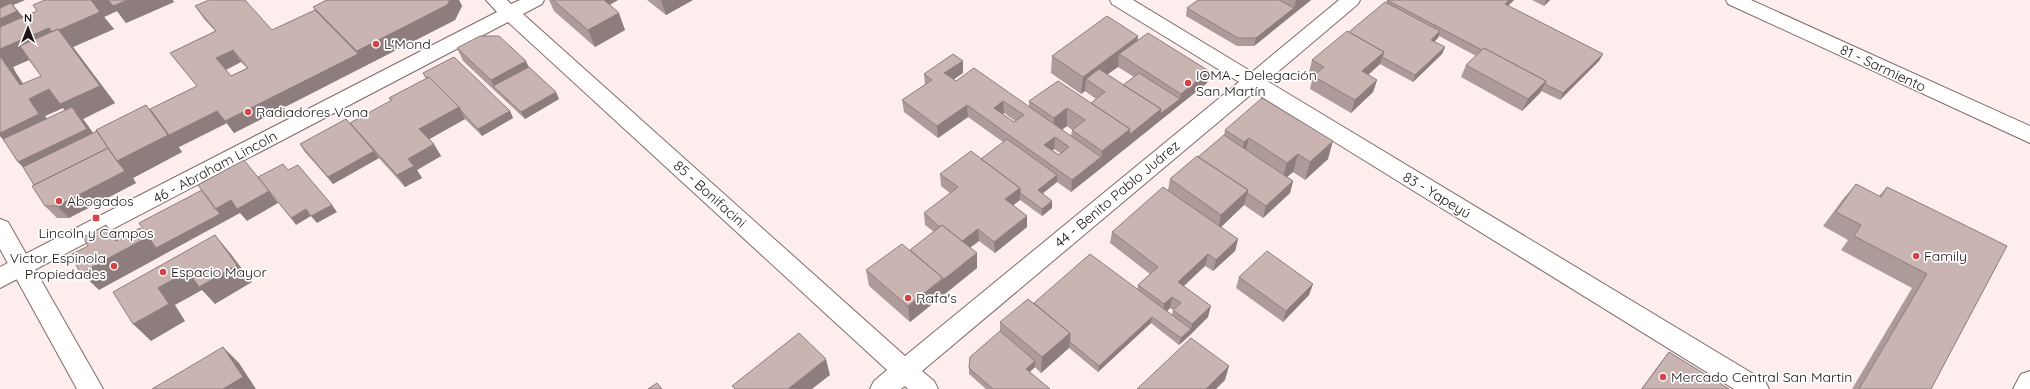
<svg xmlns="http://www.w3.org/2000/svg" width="2030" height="389" font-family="Quicksand,sans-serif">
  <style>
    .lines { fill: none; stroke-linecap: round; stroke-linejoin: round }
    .street-casing { stroke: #7e6a68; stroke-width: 2 }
    .secondary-casing { stroke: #7e6a68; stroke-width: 2 }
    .street { fill: #fff; fill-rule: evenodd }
    .secondary { fill: #fff; fill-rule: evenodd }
    .wall { fill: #ae9b99; fill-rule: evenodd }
    .shaded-wall { fill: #8d7e7d; fill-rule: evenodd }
    .building { fill: #cab4b2; stroke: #8d7e7d; fill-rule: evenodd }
    .poi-dot { fill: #d44446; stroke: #fff; stroke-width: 1.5 }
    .labels { text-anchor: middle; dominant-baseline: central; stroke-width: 3.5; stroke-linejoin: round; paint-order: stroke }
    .poi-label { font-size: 14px; fill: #1c1414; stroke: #fff; text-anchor: start }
    .street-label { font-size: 14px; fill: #1c1414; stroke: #fff }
  </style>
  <rect width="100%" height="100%" fill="#fdeeed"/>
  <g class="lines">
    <defs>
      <path id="street" d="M486 0H507L511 4 520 0H544L542 4 523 14 905 356 1239 82 1112 4 1110 0H1133L1252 72 1339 0H1360L1358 4 1267 81 1765 381 1769 389H1734L1254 92 922 371 934 381 938 389H908L905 386 901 389H870L874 381 887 370 508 22 0 288V267L497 12Z
        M1726 0H1751L2030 126V143L1728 4Z"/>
      <path id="secondary" d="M0 219 8 222 103 389H77L0 249Z
        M2030 371V389H2013L2021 374Z"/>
    </defs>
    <!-- street casing -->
    <use href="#street" class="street-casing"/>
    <!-- secondary casing -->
    <use href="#secondary" class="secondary-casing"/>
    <!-- street -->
    <use href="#street" class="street"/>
    <!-- secondary -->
    <use href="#secondary" class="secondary"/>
  </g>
  <!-- wall -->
  <path class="wall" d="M0 0H25L13 5 23 17 174 2 126 23 117 11 104 17 114 29 73 47 115 103 83 119 93 133 151 111 197 86 170 53 215 31 204 19 195 6 272 30 315 10 313 7 326 0H325H459L462 6 455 20 234 133 227 123 179 147 176 143 182 152 133 178 136 183 69 218H57L45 206 34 185 23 167 18 162 3 139 0 136ZM29 60 41 76 23 84 16 73 13 67ZM241 62 247 68 231 76 226 70ZM63 108 65 110 47 119 45 116Z
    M549 0H618L610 5 625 30 595 47 554 11Z
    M647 0H693L666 15Z
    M1198 0H1311L1254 46H1237L1186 16 1187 8Z
    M1387 0H1514L1508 6 1603 54 1599 61 1560 100 1541 91 1540 93 1522 111 1461 77 1466 65 1476 56 1439 36 1438 38 1434 41 1445 47 1442 54 1413 82 1380 64 1368 75 1377 80 1373 92 1351 113 1310 89 1313 76H1314L1309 72 1312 60 1349 32 1386 3Z
    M1532 0H1550L1544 6Z
    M1138 36 1137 41 1209 71 1207 83 1071 192 1057 182 1043 193 1052 208 1042 216 1020 200 1013 205 1027 216V227L995 253 979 241 970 248 977 268 910 322 869 286 866 270 910 250 934 232 925 225 924 213 950 193 941 186 940 174 981 159 1003 142 968 117 938 138 904 112 902 100 925 85 924 74 963 61V73L953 80 956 81 1029 107V101L1091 103 1096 99 1085 91 1081 94 1051 73 1052 56ZM1118 67 1134 77 1123 85 1107 74ZM1004 113 1015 121 1014 122 1002 114ZM1067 126 1072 130 1071 136 1062 130ZM1054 149 1061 154 1059 155 1052 150Z
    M457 48 529 67 559 99 525 119 463 61Z
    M423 73 510 111 513 118 482 136 465 119 429 139 441 156 417 170 422 178 405 187 378 157 379 158 333 184 304 151 300 144 353 127 350 123 391 101 389 98 426 79Z
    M1225 130 1328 159 1305 180 1293 172 1287 177 1293 181 1290 193 1263 218 1244 205 1221 227 1238 239 1235 251 1213 271 1205 266 1184 286 1208 317 1189 336 1179 345 1151 323 1098 372 1069 348 1041 373 1035 367 1030 372 1050 389H986L969 374V368L1000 331V322L1034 303 1137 290 1138 285 1150 274 1110 243 1112 232 1168 190 1170 179 1198 157 1224 135ZM1170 308 1173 310 1172 315 1167 311Z
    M1856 184 1879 196 1887 187 2007 246 1931 389H1852L1912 288 1841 250 1848 240 1823 226 1843 199Z
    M1239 277 1313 284 1309 295 1283 322 1236 288Z
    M1669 352 1729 389H1641L1658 366Z"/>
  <!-- shaded-wall -->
  <path class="shaded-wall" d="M0 0H25L13 5 28 23 0 36Z
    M91 0H173L174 2 126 23 117 11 104 17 114 29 73 47 115 103 83 119 99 141 30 174 18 162 76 122 63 108 45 116 56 132 15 152 0 136V49ZM63 45 32 97 16 73 13 67Z
    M450 0H459L462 6 455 20 234 133 225 121 358 54 357 51Z
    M598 0H618L601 9Z
    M661 0H693L666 15Z
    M1296 0H1311L1254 46 1256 38 1294 8Z
    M1509 0H1514L1502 11 1505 4Z
    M1546 0H1550L1544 6Z
    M619 13 625 30 595 47 588 30Z
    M1440 31 1438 38 1429 47 1431 40Z
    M1138 36 1136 53 1119 54 1118 67 1094 84 1086 79 1085 91 1081 94 1083 77Z
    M1445 47 1442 54 1413 82 1415 75Z
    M233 50 241 62 225 70 216 58Z
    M1384 52 1380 64 1358 84 1362 71Z
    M1603 54 1599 61 1560 100 1563 93Z
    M526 61 532 74 494 86 491 80Z
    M963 61V73L945 85 944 73Z
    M1209 71 1207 83 1100 169 1102 151 1130 129 1161 109 1180 99 1181 94Z
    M1377 80 1373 92 1351 113 1355 100Z
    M1546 81 1540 93 1522 111 1528 99Z
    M556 92 559 99 525 119 521 112Z
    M1003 101 1004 113 994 120V108Z
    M146 105 161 123 217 111 227 123 179 147 176 143 182 152 133 178 136 183 69 218 57 206Z
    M967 105 968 117 938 138 937 126Z
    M459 107 465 119 426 141 419 129Z
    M1067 108V126L1053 136 1054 118Z
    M510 111 513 118 482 136 478 129Z
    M1055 137 1054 149 1044 157V145Z
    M1249 138 1244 156 1240 160 1244 142Z
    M1333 141 1328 159 1305 180 1310 162Z
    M434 144 441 156 417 170 422 178 405 187 397 175 408 159Z
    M374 151 379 158 333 184 328 177Z
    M1298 154 1293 172 1282 181 1287 163Z
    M1101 157 1100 169 1071 192 1072 180Z
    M1057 175V182L1038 197V190Z
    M1293 181 1290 193 1263 218 1266 206Z
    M1020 188V200L1006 211 1005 199Z
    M1248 190 1244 205 1218 230 1221 215Z
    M269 191 278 203 247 221 240 213 99 290 81 273 116 241 106 225 123 242 140 228 156 245 215 209 231 200Z
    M1052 201V208L1042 216V209Z
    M332 205 337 212 317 223 311 216Z
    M306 209 311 216 296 225 291 218Z
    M1027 216V227L995 253 994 242Z
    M978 229 979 241 961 254 960 243Z
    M215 235 230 253 252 282 215 304 202 290 175 305 185 321 151 341 133 324 158 288Z
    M1238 239 1235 251 1213 271 1216 260Z
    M977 253V268L910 322 908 306Z
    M1208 254 1205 266 1176 293 1178 282Z
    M1313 284 1309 295 1283 322 1286 311Z
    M1172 297 1170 308 1162 316 1164 304Z
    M1211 306 1208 317 1189 336 1192 324Z
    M1152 317 1151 323 1098 372 1099 366Z
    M1191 329 1189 336 1179 345 1181 338Z
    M1070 333 1069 348 1041 373 1042 357Z
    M223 347 239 363 256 389H223Z
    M826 359 830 375 812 389H788Z
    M1035 361V367L1026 375V369Z
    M1229 366 1225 380 1216 389H1206Z"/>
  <!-- building -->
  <path class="building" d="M45 0H91L100 12 59 30 58 29 52 32 49 28 0 49V27L37 11 33 5Z
    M108 0H128L113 6Z
    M209 0H245L272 30 315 10 358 54 225 121 217 111 169 135 150 109 197 86 170 53 216 31 195 6ZM233 50 248 68 231 76 216 58Z
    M327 0H450L447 5 357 51 313 7Z
    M553 0H604L619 13 588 30Z
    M1198 0H1279L1294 8 1256 38H1238L1187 8Z
    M1387 0H1509L1505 4 1603 54 1563 93 1545 84 1546 81 1484 48 1482 50Z
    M1385 2 1440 31 1431 40 1445 47 1415 75 1382 57 1384 52 1349 32Z
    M11 3 17 11 0 19V8Z
    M1107 16 1138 36 1083 77 1052 56Z
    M58 29 100 86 60 104 49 89 29 99 39 114 0 133V56L20 85 41 76 20 46Z
    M1347 31 1384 52 1362 71 1377 80 1355 100 1313 76 1324 67 1312 60Z
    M1148 33 1209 71 1181 94 1119 54Z
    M480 36H499L526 61 491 80 457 48Z
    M1484 48 1546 81 1528 99 1466 65Z
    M953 54 963 61 944 73 956 81 974 68 1101 157 1072 180 967 105 937 126 902 100 932 80 924 74ZM1003 101 1024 115 1014 122 994 108ZM1055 137 1069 147 1059 155 1044 145Z
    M454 57 510 111 478 129 462 112 459 107 429 77 427 78 423 73Z
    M529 67 556 92 521 112 493 86Z
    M1099 69 1161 109 1129 135 1130 129 1091 103 1105 92 1086 79Z
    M1139 73 1180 99 1160 114 1161 109 1123 85Z
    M429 77 459 107 419 129 434 144 408 159 414 166 397 175 350 123 392 100 389 98Z
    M1058 81 1130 129 1102 151 1072 130 1085 120 1067 108 1054 118 1029 101Z
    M1262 98 1333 141 1310 162 1298 154 1287 163 1249 138 1244 142 1225 130Z
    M146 105 168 135 117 161 96 130Z
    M72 107 87 129 18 162 3 139Z
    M346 119 374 151 328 177 300 144Z
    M97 131 108 148 34 185 23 167Z
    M1224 135 1293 181 1266 206 1247 193 1248 190 1198 157Z
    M1007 139 1057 175 1038 190 1052 201 1042 209 1020 193V188L981 159Z
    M108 148 117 161 125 171 57 206H45L32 186Z
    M971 151 1020 188 1005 199 1027 216 994 242 978 229 962 241 942 225 940 227 924 213 958 187 940 174Z
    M1197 156 1248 190 1221 215 1170 179Z
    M244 160 269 191 237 209 231 200 215 209 198 185Z
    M283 164 288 170 298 165 332 205 311 216 306 209 291 218 258 177Z
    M1856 184 1881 197 1887 187 2007 246 1931 389H1859L1927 274 1854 236 1861 225 1836 212Z
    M1163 187 1238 239 1216 260 1208 254 1178 282 1211 306 1192 324 1173 310 1181 303 1172 297 1164 304 1138 285 1158 267 1112 232Z
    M202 190 220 214 156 248 139 223Z
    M106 225 116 241 140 228 146 238 81 273 70 255 88 246 83 237Z
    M942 225 977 253 943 280V278L910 250Z
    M215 235 237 265 199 287 188 271 158 288 169 304 133 324 113 292Z
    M902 244 943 278 908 306 866 270Z
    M1267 251 1313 284 1286 311 1239 277Z
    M1090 254 1191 329 1181 338 1152 317 1099 366 1070 342V333L1034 303Z
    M1028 299 1070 333 1042 357 1000 322Z
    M1000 331 1035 361 1026 369 1050 389H993L969 368 970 357Z
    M799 333 826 359 788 389H735L732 386Z
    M1191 338 1229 366 1206 389H1137Z
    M223 347 243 377 223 389H152Z
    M1669 352 1729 389H1642Z
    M657 383 662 389H648Z"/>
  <!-- markers -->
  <g class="poi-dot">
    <circle cx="376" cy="44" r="4"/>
    <circle cx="1188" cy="83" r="4"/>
    <circle cx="248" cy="112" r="4"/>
    <circle cx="59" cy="201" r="4"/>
    <rect x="92" y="214" width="8" height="8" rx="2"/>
    <circle cx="1916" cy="256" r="4"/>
    <circle cx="114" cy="266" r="4"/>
    <circle cx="163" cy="272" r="4"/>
    <circle cx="908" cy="298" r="4"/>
    <circle cx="1663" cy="377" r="4"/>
  </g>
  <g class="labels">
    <!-- poi labels -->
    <g class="poi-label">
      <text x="384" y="44">L'Mond</text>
      <text x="1196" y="75">IOMA - Delegación<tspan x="1196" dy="16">San Martín</tspan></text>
      <text x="256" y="112">Radiadores Vona</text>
      <text x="67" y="201">Abogados</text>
      <text x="96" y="233" text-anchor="middle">Lincoln y Campos</text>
      <text x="1924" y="256">Family</text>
      <text x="106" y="258" text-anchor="end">Victor Espinola<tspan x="106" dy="16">Propiedades</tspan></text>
      <text x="171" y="272">Espacio Mayor</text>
      <text x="916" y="298">Rafa's</text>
      <text x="1671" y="377">Mercado Central San Martin</text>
    </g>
    <!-- street labels -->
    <g class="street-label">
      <text transform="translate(1883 68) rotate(25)">81 - Sarmiento</text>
      <text transform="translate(215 167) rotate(-28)">46 - Abraham Lincoln</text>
      <text transform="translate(710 194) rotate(42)">85 - Bonifacini</text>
      <text transform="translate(1117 194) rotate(-40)">44 - Benito Pablo Juárez</text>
      <text transform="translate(1437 195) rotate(31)">83 - Yapeyú</text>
    </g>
  </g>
  <!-- north arrow -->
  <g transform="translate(28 28)" stroke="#ffffff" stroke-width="3" paint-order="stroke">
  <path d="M0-3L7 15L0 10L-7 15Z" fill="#1c1414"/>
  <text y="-6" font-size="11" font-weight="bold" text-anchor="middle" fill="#1c1414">N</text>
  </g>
</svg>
